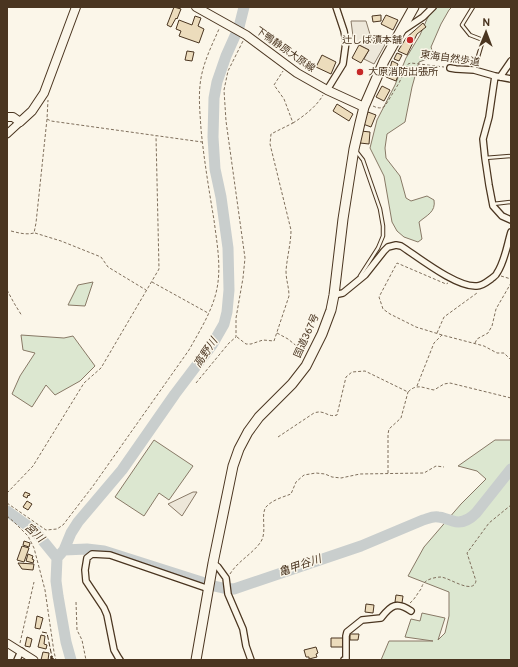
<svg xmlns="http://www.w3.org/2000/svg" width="518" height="667" font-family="Overpass,'Noto Sans JP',sans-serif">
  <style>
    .green { fill: #dce7d0; stroke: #887966 }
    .parking { fill: #ede7d9; stroke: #887966 }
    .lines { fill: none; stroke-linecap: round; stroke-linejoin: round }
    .river { stroke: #c9cecd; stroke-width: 11 }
    .building { fill: #ecdcbc; stroke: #4a3520 }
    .service-casing { stroke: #4a3520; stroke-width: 4.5 }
    .minor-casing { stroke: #4a3520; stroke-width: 8 }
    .tertiary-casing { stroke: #4a3520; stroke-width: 9 }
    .primary-casing { stroke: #4a3520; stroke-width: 10 }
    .trunk-casing { stroke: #4a3520; stroke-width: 11 }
    .path { stroke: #7f6f5c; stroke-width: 1; stroke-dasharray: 3 2; stroke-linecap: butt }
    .service { stroke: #fbf6e9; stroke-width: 2.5 }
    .minor { stroke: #fbf6e9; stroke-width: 5.5 }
    .tertiary { stroke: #fbf6e9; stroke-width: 7 }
    .primary { stroke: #fbf6e9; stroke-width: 8 }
    .trunk { stroke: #fbf6e9; stroke-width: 9 }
    .fence { stroke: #4a3520; stroke-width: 1; stroke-dasharray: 5 2; stroke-linecap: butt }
    .wall { stroke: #4a3520; stroke-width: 2 }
    .poi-dot { fill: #c62828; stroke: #fbf6e9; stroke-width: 1.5 }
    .labels { text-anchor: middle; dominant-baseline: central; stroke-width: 3; stroke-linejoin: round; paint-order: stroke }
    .poi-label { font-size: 10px; fill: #4a3520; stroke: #fbf6e9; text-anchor: end }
    .street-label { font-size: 10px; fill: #4a3520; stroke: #fbf6e9 }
    .water-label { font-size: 11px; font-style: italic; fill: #4a3520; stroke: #fbf6e9 }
  </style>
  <rect width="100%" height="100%" fill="#fbf6e9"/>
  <!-- green -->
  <path class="green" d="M434 7H452L449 10 441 24 431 47 433 53 427 59 419 62 412 87 405 122 387 134 385 148 386 158 400 176 406 198 411 201 427 196 434 200C436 212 427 215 419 222L422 239 418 242 404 237 397 231 392 222 384 176 370 148 377 120 395 85 406 58 420 35 427 19Z
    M93 282 85 306 68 305 78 285Z
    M21 335 64 338 73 336 95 366 80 381 55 395 46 385 32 407 12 394 20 376 35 353 23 350Z
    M154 440 193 466 169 500 159 493 144 516 115 497Z
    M495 440H511V660H381L389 641H433L405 637 411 619 420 621 422 613 445 618 438 640 445 633 449 616V592L408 576 424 547 461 504 486 479 477 471 458 466Z"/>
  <!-- parking -->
  <path class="parking" d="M351 21H366L372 41H387L374 64 364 59 369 50 359 45 354 44Z
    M193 492H197L182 516 168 504Z"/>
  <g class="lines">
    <!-- river -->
    <path class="river" d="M7 511 35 531 57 558
      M64 550 87 549 104 551 214 586 223 588 234 589 361 546 423 520C427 519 433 516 438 517 443 517 448 520 453 521 462 524 469 520 476 513L511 469
      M71 660 66 642 58 596 56 581 57 558 64 550 71 533 78 522 122 470 175 394 212 345 224 324 227 312 229 290 228 248 221 197 215 169 213 137 214 98 217 82 226 56 239 27 244 7"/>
  </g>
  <!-- building -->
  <path class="building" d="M174 7 181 9 177 19 176 18 171 27 167 25Z
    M381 15V21L373 22 372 16Z
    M386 15 398 20 393 30 381 24Z
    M195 16 201 18 198 26 204 29 199 43 179 36 181 31 176 29 179 20 192 25Z
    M423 23 426 27 417 34 407 55 398 51 406 38Z
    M359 45 369 50 361 63 352 58Z
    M187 51 194 52 192 61 185 60Z
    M397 53 402 55 399 61 394 59Z
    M322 55 336 62 331 74 316 67Z
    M392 61 398 64 395 71 390 68Z
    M389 69 399 73 396 81 386 77Z
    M382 86 390 90 384 101 376 97Z
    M337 104 353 114 349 121 333 111Z
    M368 112 376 115 371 127 363 124Z
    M361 131 370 132 369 144 360 143Z
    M25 492 30 494 29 496 28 495 27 498 23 496Z
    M27 501 32 504 28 510 23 507Z
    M24 541 30 543 29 547 23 545Z
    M22 546 29 548 24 562 17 560Z
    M28 554 33 556 32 559 34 560 33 563 26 561Z
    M18 563 34 564 33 570 22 569Z
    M396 595 403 596 402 603 395 602Z
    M366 604 374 605 373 613 365 612Z
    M37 616 43 618 40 629 35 628Z
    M350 634H359L358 640H350Z
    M41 635 45 636 44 644 47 645 46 649 38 647Z
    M27 637 32 639 30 647 25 646Z
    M331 638H343V647H331Z
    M316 647 318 653 316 654 317 657 309 659V657H306L304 650Z
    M43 652 49 653 48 660H41Z"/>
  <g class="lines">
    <defs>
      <path id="service" d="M473 7 462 25 470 35 483 40 474 70
        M356 151 363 160 380 209 383 226V236L378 248 360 276
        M485 158 511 156
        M493 204 511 202"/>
      <path id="minor" d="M402 31 423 17 433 7
        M450 68 456 69 474 70 495 76 511 79
        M495 76 489 117 483 139 485 158 489 185 493 206 502 216 511 220
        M500 77 511 61
        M327 90 343 64 346 42 344 31 336 7
        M334 295 343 293 365 275 384 251 388 247 396 245 401 246C418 257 457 288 477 286 482 286 487 282 491 279 493 277 496 276 497 273 505 261 507 245 511 232
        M213 563 218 567 226 578 228 594 243 629 246 646 251 660
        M17 660 21 651
        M120 660 118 657 114 650 107 615 104 608 86 581 85 570 87 558 92 554 110 555 209 589
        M344 660H346V636L347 632 362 620 381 618C391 605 397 601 411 611"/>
      <path id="tertiary" d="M7 134 20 122
        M7 643 34 660"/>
      <path id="primary" d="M196 7 246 35 297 73 327 90 364 107
        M7 117H13L20 122 32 111 44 93 76 7"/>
      <path id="trunk" d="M196 660 213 563 233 466 239 449 248 432 259 417 292 384 306 366 322 334 331 310 334 295 343 219 354 149 360 123 364 107 384 61 414 7"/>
    </defs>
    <!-- service casing -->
    <use href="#service" class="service-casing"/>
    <!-- minor casing -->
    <use href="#minor" class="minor-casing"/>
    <!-- tertiary casing -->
    <use href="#tertiary" class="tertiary-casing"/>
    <!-- primary casing -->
    <use href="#primary" class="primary-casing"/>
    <!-- trunk casing -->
    <use href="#trunk" class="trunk-casing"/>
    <!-- path -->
    <path class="path" d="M373 106C377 108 381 109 385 106L399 83 408 64 411 63 444 67
      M47 119 51 121 202 142
      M293 123C304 116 317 106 323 95
      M11 231C19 233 26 235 34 233L36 223 47 119 48 100
      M35 233 61 241 101 257 108 267 146 290
      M501 276 511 279
      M152 282 208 313
      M7 290 14 303 22 316
      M277 333 288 339 299 348 305 350
      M437 333 444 317 477 293
      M442 335 416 327 390 314 383 309 379 297 397 263 446 284 448 283
      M237 337 246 344H251L263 340 274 341 289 296C289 287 286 280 286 271 287 257 291 243 291 230L270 144 271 134 293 123 284 99 274 85 283 71
      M475 343 477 339 488 333 492 326 496 309 511 283
      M196 383 229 343 236 337V318L243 278 245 258 226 121 224 90 228 71 243 41
      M417 386 434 343 442 335 484 346 497 353H504L511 360
      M278 437 314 413C325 409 327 418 337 415L346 377 352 372 365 371 408 392C417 383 423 388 434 390L444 384 450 383 511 398
      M388 473V434L389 429 401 418 408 392
      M7 493 33 466 84 383 101 368 159 269 156 136
      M7 503 46 530 57 529 63 525 93 486 189 350C199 332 211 313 216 293 222 269 217 244 214 220 209 190 204 160 201 129 200 112 198 95 201 78 204 61 212 45 219 29
      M7 516 14 522 28 536 34 548 45 590 54 652 56 660
      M230 574C238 561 251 555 260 543 268 533 260 515 266 507 272 500 283 497 291 494L296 482 304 475 316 473 325 474 332 477 341 478 360 474 424 473 436 466 444 467
      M76 602 77 630 82 640 86 660
      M410 603C415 599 417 594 421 589 422 587 422 585 424 583 427 579 436 577 441 577 450 578 473 595 476 581L467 553 489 523 511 505
      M20 643 34 582"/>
    <!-- service -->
    <use href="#service" class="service"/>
    <!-- minor -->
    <use href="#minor" class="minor"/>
    <!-- tertiary -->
    <use href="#tertiary" class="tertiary"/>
    <!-- primary -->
    <use href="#primary" class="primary"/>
    <!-- trunk -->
    <use href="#trunk" class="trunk"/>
    <!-- fence -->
    <path class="fence" d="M42 632 47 633 52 657
      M53 659V660"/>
    <!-- wall -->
    <path class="wall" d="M51 657H52
      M51 659H53"/>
  </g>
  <!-- markers -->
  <g class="poi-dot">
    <circle cx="410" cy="40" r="4"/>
    <circle cx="360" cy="72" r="4"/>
  </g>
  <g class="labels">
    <!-- poi labels -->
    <g class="poi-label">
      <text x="402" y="40">辻しば漬本舗</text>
      <text x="368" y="72" text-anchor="start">大原消防出張所</text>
    </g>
    <!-- street labels -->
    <g class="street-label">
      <text transform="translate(285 50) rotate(35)">下鴨静原大原線</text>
      <text transform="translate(450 59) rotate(8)">東海自然歩道</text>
      <text transform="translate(307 336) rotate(-66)">国道367号</text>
    </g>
    <!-- water labels -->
    <g class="water-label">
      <text transform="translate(206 353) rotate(-56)">高野川</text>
      <text transform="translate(34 533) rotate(43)">宮川</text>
      <text transform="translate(300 566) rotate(-19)">亀甲谷川</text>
    </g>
  </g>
  <!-- border -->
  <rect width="518" height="667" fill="none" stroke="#4a3520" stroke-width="16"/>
  <!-- north arrow -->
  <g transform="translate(486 32) rotate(1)" stroke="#fbf6e9" stroke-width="3" paint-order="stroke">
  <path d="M0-3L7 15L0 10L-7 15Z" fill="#4a3520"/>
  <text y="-6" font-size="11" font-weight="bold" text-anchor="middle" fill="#4a3520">N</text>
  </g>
</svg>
